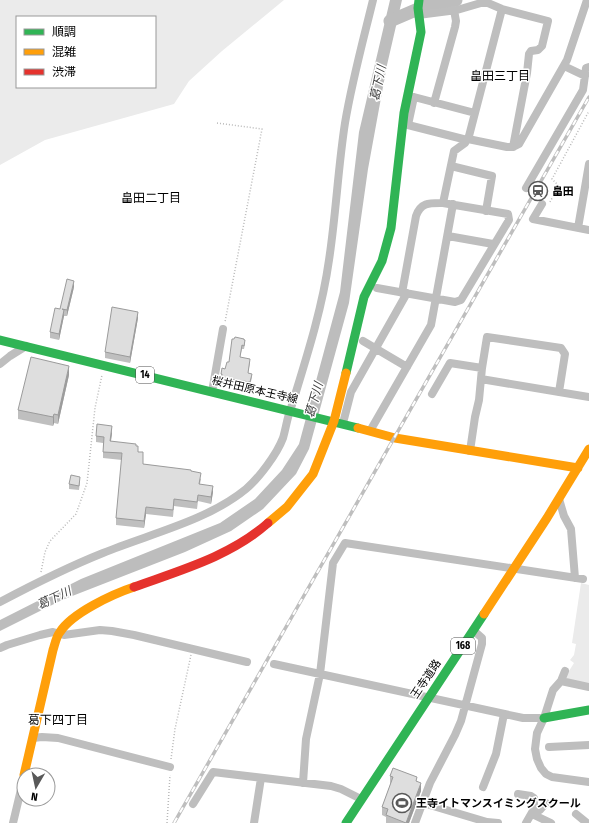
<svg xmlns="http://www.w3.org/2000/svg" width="589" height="823" font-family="'Fira Sans Condensed','Noto Sans JP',sans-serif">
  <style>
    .green { fill: #ebebeb; fill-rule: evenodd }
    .water { fill: #bdbdbd }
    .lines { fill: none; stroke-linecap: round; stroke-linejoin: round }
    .river { stroke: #bdbdbd; stroke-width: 13 }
    .path { stroke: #b9b9b9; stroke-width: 1.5; stroke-dasharray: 1 2; stroke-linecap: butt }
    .street { stroke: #bebebe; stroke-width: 8 }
    .fast { stroke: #30b455; stroke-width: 9 }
    .slow { stroke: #ff9f0a; stroke-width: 9 }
    .jam { stroke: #e5322d; stroke-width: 9 }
    .rail-casing { stroke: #bebebe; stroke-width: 3.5 }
    .rail { stroke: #fff; stroke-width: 2; stroke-dasharray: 6; stroke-linecap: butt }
    .wall { fill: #bfbfbf }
    .shaded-wall { fill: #9b9b9b }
    .building { fill: #dedede; stroke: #9b9b9b }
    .labels { text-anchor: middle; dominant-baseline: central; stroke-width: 3; stroke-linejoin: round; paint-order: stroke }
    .shield { fill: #fff; stroke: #4c4c4c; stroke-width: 1 }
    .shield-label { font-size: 10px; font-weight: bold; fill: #000 }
    .poi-label { font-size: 11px; font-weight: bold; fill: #000; stroke: #fff; text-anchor: start }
    .street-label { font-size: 11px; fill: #000; stroke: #fff }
    .neighbourhood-label { font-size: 12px; fill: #000; stroke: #fff }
    .water-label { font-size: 12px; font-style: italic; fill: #424242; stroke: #fff }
  </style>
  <rect width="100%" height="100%" fill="#fff"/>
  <!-- green -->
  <path class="green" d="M0 0H284L222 51 189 81 174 104 45 140 0 165ZM17 17H155V87H17Z
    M581 583 589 585V685L564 679 574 663 570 660 574 655 576 644 572 643Z"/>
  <!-- water -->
  <path class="water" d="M390 0H402L387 65 368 169 349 303 309 449 296 474 263 509 231 531 185 552 62 600 0 631V620L81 579 220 523 255 499 282 470 299 444 340 292 359 132Z"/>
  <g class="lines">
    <!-- river -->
    <path class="river" d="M390 21 425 6 456 0"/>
    <!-- path -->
    <path class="path" d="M217 123 262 129 225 322
      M550 202 557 189 558 185 552 179 589 111
      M41 572 45 552 50 541 76 514 87 483 95 408 102 375
      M171 759 175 729 191 655
      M167 823 170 775"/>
    <!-- street -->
    <path class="street" d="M418 15 457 10 481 3H488L502 9 548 21 542 46 538 50 531 51 529 54 527 73 513 147
      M564 66 585 76
      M434 103 455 27 456 21 454 10
      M468 139 507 147H513L519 144 567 60 587 0
      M467 140 408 125 414 97 475 113
      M451 166 492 176 486 211
      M526 188 583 90 586 68 589 67
      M443 203 454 151 465 143 469 136 502 9
      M542 204 533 219 589 230
      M578 228 589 164
      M448 236 493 244
      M377 288 455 302 461 300 509 220 508 214 443 203C430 203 421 202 416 216L402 293
      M363 341 407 367
      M0 364 10 356 26 346
      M481 379 589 397
      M212 392 223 329
      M432 394 450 363 482 368
      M343 423 351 392 407 293
      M370 431 431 325 453 204
      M470 451 475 417 479 400 482 368 487 337 561 348 565 354 559 392
      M559 499 564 516 571 529 575 578
      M0 602C34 584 68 567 103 553 149 534 207 521 246 489 259 478 277 454 283 438 286 428 287 418 291 408 306 359 322 310 329 260 336 214 338 168 345 123 352 81 363 41 373 0
      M0 648 7 645 40 635 53 632 64 635 71 634 100 630 112 631 134 635 247 662
      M274 664 523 718H544
      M565 671 561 681 553 690 544 718 537 733 535 749 537 759 541 768 546 774 552 777 589 782
      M561 681 589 687
      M33 738 42 737 58 738 170 767
      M549 747 589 745
      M303 783 306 739 320 674 333 563 345 543 583 579
      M483 787 496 754 504 714
      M518 794 531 796 534 798V809L526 823
      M423 803 487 822 498 823
      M193 804 213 772 331 786 341 789 361 799
      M532 814 551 823
      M532 814 540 810 546 803
      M576 814 587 823
      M13 823 24 777
      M254 823 261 778
      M415 823 430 783 455 735 461 721 482 644V638L473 630"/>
    <!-- fast -->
    <path class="fast" d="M0 340 358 428
      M346 373 364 297 382 261 391 228 404 113 421 32 418 8 419 0
      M544 718 589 710
      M346 823 484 614"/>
    <!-- slow -->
    <path class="slow" d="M358 428 395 438 578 468
      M268 523 287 507 313 474 334 421 346 373
      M484 614 547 518 589 449
      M24 775 53 650C55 644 56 637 60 632 72 613 113 594 134 587"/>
    <!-- jam -->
    <path class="jam" d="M134 587C181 570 231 556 268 523"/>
    <defs>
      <path id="rail" d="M174 823 589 97"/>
    </defs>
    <!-- rail casing -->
    <use href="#rail" class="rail-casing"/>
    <!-- rail -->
    <use href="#rail" class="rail"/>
  </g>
  <!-- wall -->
  <path class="wall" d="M74 287 67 316H64L59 340 50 338V332L60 309Z
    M138 318 130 363 105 358V352Z
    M244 340 245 344 244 349H242L240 357 250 363 248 373 252 377 250 386 222 381V377H221V374L225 369 229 362Z
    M69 375 58 424 54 423 53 426 18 419V410Z
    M112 433 111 441 136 446 143 464 191 471 201 479 200 484 213 492 211 504 198 501 197 509 174 506 173 517 146 514 144 528 116 525V518L122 460 103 458V443L96 442V436Z
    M80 481 79 490 69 489V484Z
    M390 776 417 781 421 791 409 823H386V817L382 815V807L390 785Z"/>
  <!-- shaded-wall -->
  <path class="shaded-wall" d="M74 281V287L67 316V310Z
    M64 310V316L59 340V334Z
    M138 312V318L130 363V357Z
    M69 366V375L58 424V415Z
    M54 414V423L53 426V417Z
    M112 426V433L110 447V441Z
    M213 486V492L211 504V497Z
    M146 507V514L144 528V521Z
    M421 783V791L409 823H406Z"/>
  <!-- building -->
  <path class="building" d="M67 279 74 281 67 310 62 309 64 310 59 334 50 332 55 308 60 309Z
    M112 307 138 312 130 357 105 352Z
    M235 337 244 339V340H245L244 346 242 345 240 357 250 359 248 373 252 374 250 382 222 378V374H221L222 368 225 369 227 362H229L232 339H234Z
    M31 357 69 366 58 415 54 414 53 417 18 410Z
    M97 424 112 426 110 441 136 444V446H138V452H143V464L191 470V471L201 473 199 484 213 486 211 497 198 495 197 502 174 499 173 510 146 507 144 521 116 518 122 453 103 452 104 437 96 436Z
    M71 475 80 477 79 486 69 484Z
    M393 768 417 777 416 781 421 783 406 823 386 815 388 809 382 807 393 777 390 776Z"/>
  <!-- icons -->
  <defs>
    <symbol id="station-ring" viewBox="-11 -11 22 22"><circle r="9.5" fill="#fff" stroke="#595959" stroke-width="1.5"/><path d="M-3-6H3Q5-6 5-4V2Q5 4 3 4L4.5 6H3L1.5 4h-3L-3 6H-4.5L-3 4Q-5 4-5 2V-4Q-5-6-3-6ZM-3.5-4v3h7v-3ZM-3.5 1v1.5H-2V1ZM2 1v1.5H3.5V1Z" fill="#595959"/></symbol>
    <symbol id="stadium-ring" viewBox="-11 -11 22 22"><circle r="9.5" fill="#fff" stroke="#595959" stroke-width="1.5"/><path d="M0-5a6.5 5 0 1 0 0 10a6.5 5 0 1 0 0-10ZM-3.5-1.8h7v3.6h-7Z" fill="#595959"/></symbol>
  </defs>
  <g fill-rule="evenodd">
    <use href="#station-ring" x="527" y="180" width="22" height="22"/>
    <use href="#stadium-ring" x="391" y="792" width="22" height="22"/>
  </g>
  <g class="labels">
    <!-- shield labels -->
    <g class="shield">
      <rect x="136" y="367" width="18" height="16" rx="3"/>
      <rect x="451" y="638" width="24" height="16" rx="3"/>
    </g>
    <g class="shield-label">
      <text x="145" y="375">14</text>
      <text x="463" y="646">168</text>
    </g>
    <!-- poi labels -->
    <g class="poi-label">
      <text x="552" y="191">畠田</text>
      <text x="416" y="803">王寺イトマンスイミングスクール</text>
    </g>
    <!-- street labels -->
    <g class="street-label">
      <text transform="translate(255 390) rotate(13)">桜井田原本王寺線</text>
      <text transform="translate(426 679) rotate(-56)">王寺道路</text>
    </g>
    <!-- neighbourhood labels -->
    <g class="neighbourhood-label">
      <text x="500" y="76">畠田三丁目</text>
      <text x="151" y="198">畠田二丁目</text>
      <text x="58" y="720">葛下四丁目</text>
    </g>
    <!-- water labels -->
    <g class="water-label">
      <text transform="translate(378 83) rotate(-78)">葛下川</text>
      <text transform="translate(314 400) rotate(-74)">葛下川</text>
      <text transform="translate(54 598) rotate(-25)">葛下川</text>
    </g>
  </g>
  <!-- legend -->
  <rect x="16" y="16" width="140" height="72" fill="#ffffff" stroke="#999999"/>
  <rect x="24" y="29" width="20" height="6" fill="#30b455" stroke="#999999"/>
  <text x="52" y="36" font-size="12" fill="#000000">順調</text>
  <rect x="24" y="49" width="20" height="6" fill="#ff9f0a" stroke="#999999"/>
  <text x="52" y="56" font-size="12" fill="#000000">混雑</text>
  <rect x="24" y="69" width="20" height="6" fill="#e5322d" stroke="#999999"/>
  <text x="52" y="76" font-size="12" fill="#000000">渋滞</text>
  <!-- north arrow -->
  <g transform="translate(36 787) rotate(189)"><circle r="19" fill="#ffffff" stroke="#999999"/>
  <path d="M0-3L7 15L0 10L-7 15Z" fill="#595959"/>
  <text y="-6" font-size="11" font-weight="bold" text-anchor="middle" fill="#000000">N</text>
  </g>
</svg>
